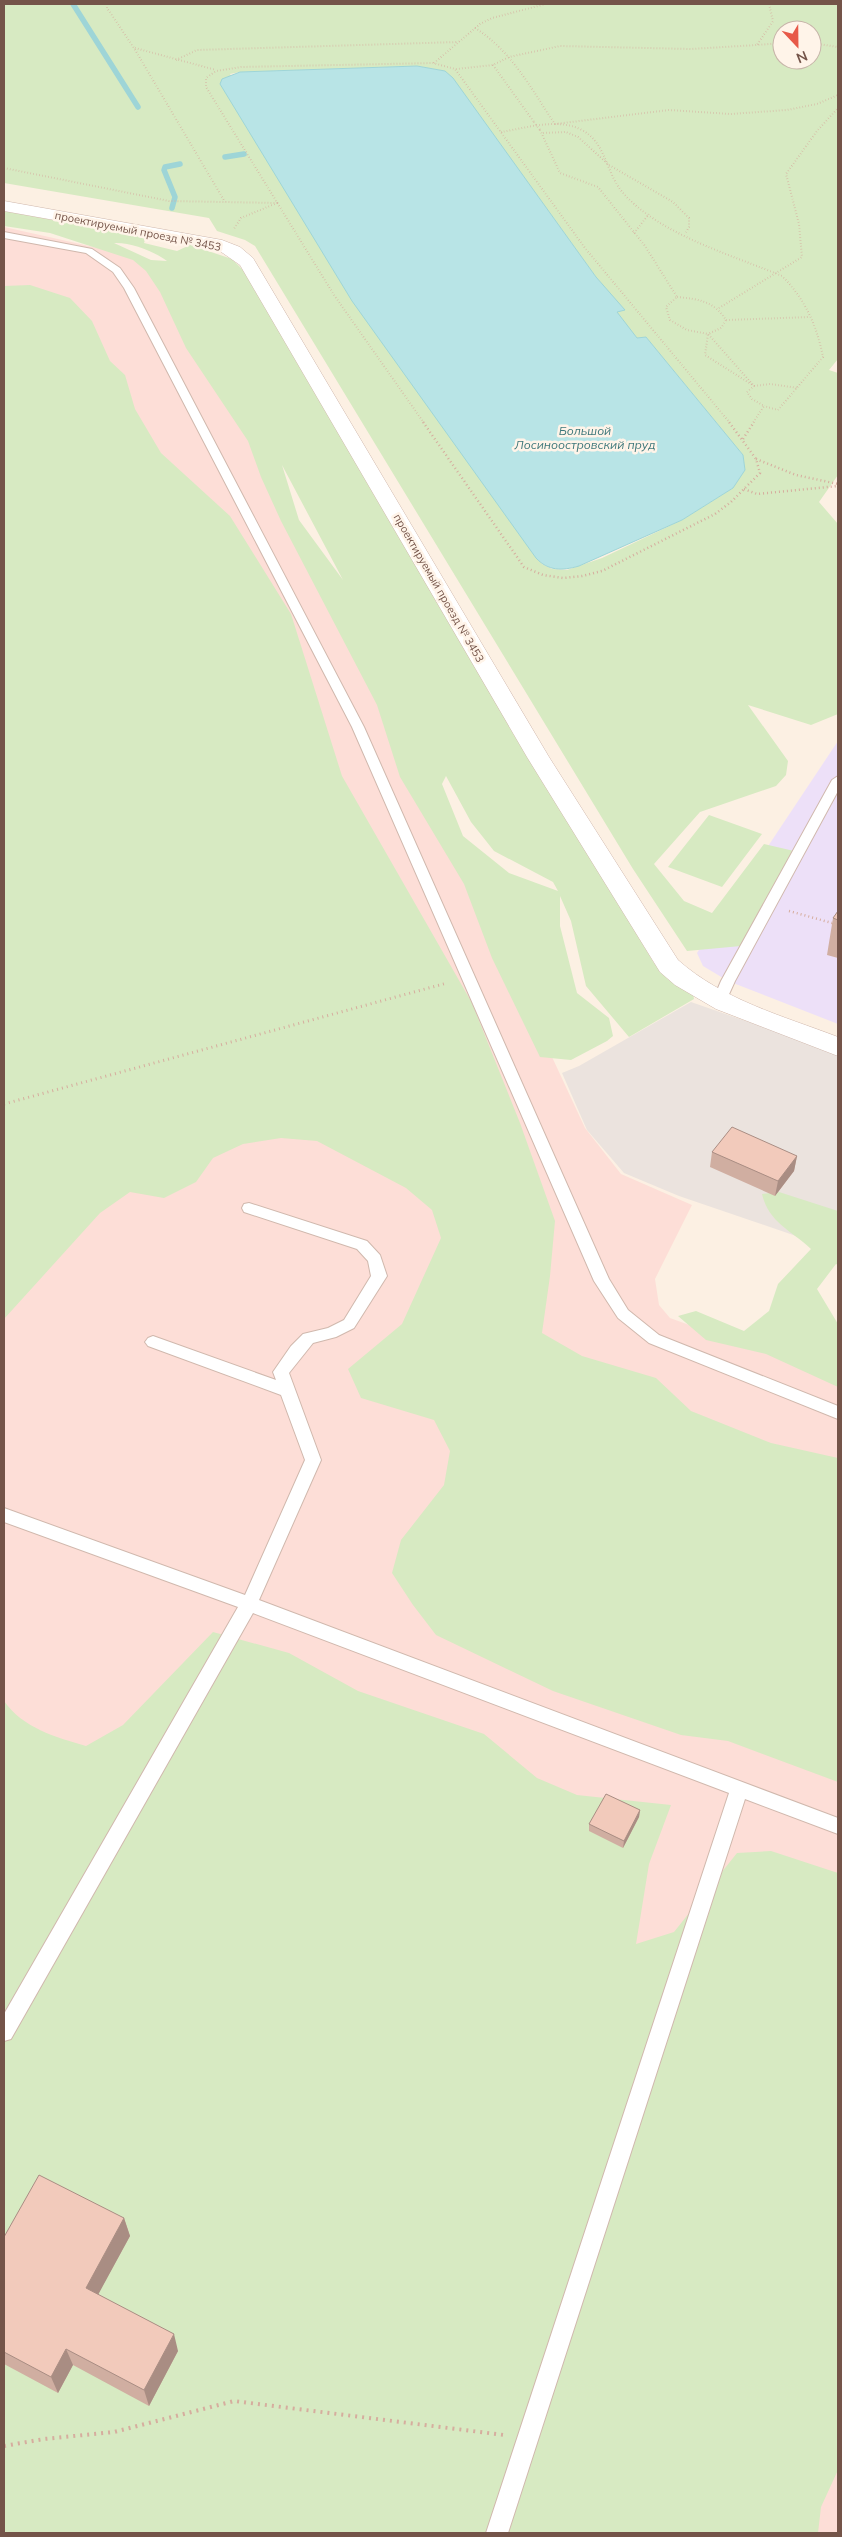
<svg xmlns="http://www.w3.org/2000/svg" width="842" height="2537" font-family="Mulish,sans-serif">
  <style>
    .commercial { fill: #fdded7 }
    .industrial { fill: #ebe3de }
    .education { fill: #ede0f8 }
    .green { fill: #d7eac2; fill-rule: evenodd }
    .water { fill: #b8e4e6; stroke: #9ed5d7 }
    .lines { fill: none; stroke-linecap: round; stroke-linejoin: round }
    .stream { stroke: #9ed5d7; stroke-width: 5.5 }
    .service-casing { stroke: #d0b8ad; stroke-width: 2 }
    .minor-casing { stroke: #d0b8ad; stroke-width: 1 }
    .path-far3 { stroke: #d6ad9e; stroke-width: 2; stroke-dasharray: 0.5 2.5; stroke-linecap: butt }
    .path-far2 { stroke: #d6ad9e; stroke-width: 2.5; stroke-dasharray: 1 3; stroke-linecap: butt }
    .path-far1 { stroke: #d6ad9e; stroke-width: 3; stroke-dasharray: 1 4; stroke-linecap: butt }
    .path { stroke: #d6ad9e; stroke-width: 4; stroke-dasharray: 2 5; stroke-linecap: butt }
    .service { fill: #fff; fill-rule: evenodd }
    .minor { fill: #fff; fill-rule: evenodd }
    .path-bridge { stroke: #d6ad9e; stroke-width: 2; stroke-dasharray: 0.5 2.5; stroke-linecap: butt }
    .wall { fill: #d0aea1 }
    .shaded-wall { fill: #a98d83 }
    .building { fill: #f2cabb; stroke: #a98d83 }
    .labels { text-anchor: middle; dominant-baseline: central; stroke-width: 5; stroke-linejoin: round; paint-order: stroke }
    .far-street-label { font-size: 11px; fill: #745449; stroke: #fff4e9 }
    .far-water-label { font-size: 12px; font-style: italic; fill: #3d777a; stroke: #fff4e9 }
  </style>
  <rect width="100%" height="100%" fill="#fcf0e3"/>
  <!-- commercial -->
  <path class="commercial" d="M4 227 116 252 147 263 177 289 429 792 585 1128 621 1174 692 1205 655 1279 659 1305 670 1318 838 1379V2533H4Z"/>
  <!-- industrial -->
  <path class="industrial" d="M691 1002 838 1053V1235L799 1237 679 1196 624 1173 587 1130 562 1073 579 1066Z"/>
  <!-- education -->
  <path class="education" d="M838 741V1024L728 981 703 966 697 953Z"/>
  <!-- green -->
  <path class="green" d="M4 4H838V359L829 370 838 373V475L819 502 838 524V714L811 725 748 705 788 761 786 775 776 786 700 812 654 864 684 901 712 913 764 844 794 851 741 946 687 951 633 869 255 246 245 240 217 231 209 218 4 183ZM782 30H812V60H782ZM417 66 445 71 453 79 596 277 624 310 616 312 637 338 646 337 743 455 745 470 733 488 682 520 602 558 567 570 552 569 542 564 230 74 240 72Z
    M4 211 146 237 144 243 177 251 190 245 232 259 243 270 654 963 693 994 694 999 629 1037 586 986 571 921 560 896V926L577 993 609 1018 613 1036 607 1041 571 1060 540 1057 492 958 464 884 400 777 377 705 281 521 261 477 248 441 186 348 160 292 146 271 133 260 50 233 4 226ZM114 243C130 242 154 251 167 261L151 260ZM282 465 343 580 299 520ZM446 776 471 822 494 851 553 882 558 891 509 873 463 836 442 784Z
    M30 285 70 298 92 321 110 361 125 375 135 409 161 453 230 516 291 614 342 776 472 1003 520 1123 555 1221 550 1276 542 1333 582 1356 656 1378 691 1411 771 1443 838 1458V1782L728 1741 681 1735 553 1691 436 1635 413 1605 392 1573 401 1540 444 1485 450 1451 434 1420 361 1398 348 1369 402 1324 441 1238 432 1210 406 1188 317 1141 281 1138 243 1144 213 1158 196 1182 164 1198 130 1192 100 1213 4 1319V286Z
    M709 815 762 834 722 887 668 867Z
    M779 1192 838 1211V1265L836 1264 817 1289 838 1324V1387L766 1354 706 1340 678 1316 696 1311 744 1331 769 1311 778 1284 811 1249C791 1230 769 1223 762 1194Z
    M213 1632 289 1653 358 1691 484 1734 537 1778 577 1795 671 1805 649 1864 636 1944 674 1932 737 1853 771 1851 838 1873V2470L821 2507 818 2533H4V1701C23 1728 55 1737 86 1746L123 1725Z"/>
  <!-- water -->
  <path class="water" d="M417 66 445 71 453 78 596 277 625 310 617 312 637 338 646 337 743 455 745 470 733 488 682 520 579 566C562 571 548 571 536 558L352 301 220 84 222 79 240 72Z"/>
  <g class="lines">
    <!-- stream -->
    <path class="stream" d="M73 4 138 107
      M225 157 244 154
      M172 208 175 197 164 170 165 167 180 164"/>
    <defs>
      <path id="service" d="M4 232 92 249 120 268 134 288 364 727 609 1279 628 1310 659 1335 838 1406V1419L649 1343 618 1318 594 1281 352 727 124 288 113 272 86 253 4 238Z
        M838 776V791L735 981 725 1003 720 1005 715 1003 713 1000 721 981 832 780Z
        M249 1203 367 1241 380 1255 387 1276 354 1328 336 1337 313 1343 289 1373 321 1460 259 1600 838 1818V1834L745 1799 508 2533H486L729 1793 253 1613 11 2039 4 2041V2014L238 1607 4 1522V1508L245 1595 305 1460 281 1395 148 1346 145 1342 148 1338 153 1336 276 1380 273 1372 291 1346 303 1334 328 1328 344 1320 371 1276 368 1261 357 1249 244 1212 242 1208 244 1204Z"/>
      <path id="minor" d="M4 201 222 240 240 247 253 258 549 757 678 960C723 1000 783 1016 838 1037V1056L716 1009 675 985 660 972 527 757 240 265 217 249 4 211Z"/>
    </defs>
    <!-- service casing -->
    <use href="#service" class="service-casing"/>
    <!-- minor casing -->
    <use href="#minor" class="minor-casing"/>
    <!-- path-far3 -->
    <path class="path-far3" d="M107 4V8L134 48 225 202
      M769 4 773 21 757 45 782 43
      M475 28C512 51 531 89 555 124L669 110 730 114 787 110 817 104 838 95
      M812 43 838 47
      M135 48 216 70
      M176 60 197 50 458 42
      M434 63 480 24 492 18 546 4
      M493 65 534 122
      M456 69 493 65 509 57 560 46 691 49 757 45
      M540 130 560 173 598 187 645 246 677 297 666 307 670 320 687 330 708 334 705 355 754 386 747 392 752 399 764 406 753 423
      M501 132C526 128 556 118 580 129 607 142 605 173 624 194 661 235 732 255 782 276 805 299 817 326 823 357L778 410 764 406
      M543 133 566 132 578 137 609 165 673 202 689 218V227L685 234
      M4 168 169 201 277 203 241 218 234 229
      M634 233 649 214
      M677 297C698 299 714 301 726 320L721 328 708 334 754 386 770 384 798 388
      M719 308 802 257 799 224 786 174 817 131 838 108
      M726 320 810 317
      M424 423 334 295 206 87V78L216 71 241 67 433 63 455 69 585 248 730 423"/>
    <!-- path-far2 -->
    <path class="path-far2" d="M423 422 524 567 543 575 563 578 582 576 602 571 715 514 731 502 760 473 756 459 729 422
      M743 439 754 422
      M756 459 796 475 838 484
      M744 489 757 494 838 486
      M789 911 832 923 838 916"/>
    <!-- path-far1 -->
    <path class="path-far1" d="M4 1104 447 983"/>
    <!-- path -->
    <path class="path" d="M4 2446 44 2439 114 2432 234 2401 504 2435"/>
    <!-- service -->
    <use href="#service" class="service"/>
    <!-- minor -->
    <use href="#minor" class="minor"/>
    <!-- path-bridge -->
    <path class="path-bridge" d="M534 122 540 130"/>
  </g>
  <!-- wall -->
  <path class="wall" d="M838 911V958L827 955 833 918Z
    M712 1152 797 1156 794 1171 775 1196 710 1167Z
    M640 1810 639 1817 623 1848 589 1831V1824Z
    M124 2218 130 2236 98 2294 178 2351 149 2406 73 2365 58 2393 4 2364V2237Z"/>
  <!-- shaded-wall -->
  <path class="shaded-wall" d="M797 1156 794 1171 775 1196 778 1181Z
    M640 1810 639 1817 623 1848 624 1841Z
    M124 2218 130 2236 92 2306 86 2288Z
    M174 2334 178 2351 149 2406 144 2390Z
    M66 2349 73 2365 58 2393 51 2377Z"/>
  <!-- building -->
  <path class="building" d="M838 911V920L833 918Z
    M732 1127 797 1156 778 1181 712 1152Z
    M606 1794 640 1810 624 1841 589 1824Z
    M39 2175 124 2218 86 2288 174 2334 144 2390 66 2349 51 2377 4 2352V2237Z"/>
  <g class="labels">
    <!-- far-street labels -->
    <g class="far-street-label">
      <text transform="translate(138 231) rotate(11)">проектируемый проезд № 3453</text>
      <text transform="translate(439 588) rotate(60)">проектируемый проезд № 3453</text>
    </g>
    <!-- far-water labels -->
    <g class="far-water-label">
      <text x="585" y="430">Большой<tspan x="585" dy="14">Лосиноостровский пруд</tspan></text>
    </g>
  </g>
  <!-- border -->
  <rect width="842" height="2537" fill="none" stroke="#745449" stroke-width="10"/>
  <!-- north arrow -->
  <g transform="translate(797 45) rotate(158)"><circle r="24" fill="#fff4e9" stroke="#c7b4a9"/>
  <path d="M0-4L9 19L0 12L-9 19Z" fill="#e75948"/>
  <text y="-8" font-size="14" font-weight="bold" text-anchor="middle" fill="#745449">N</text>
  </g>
</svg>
